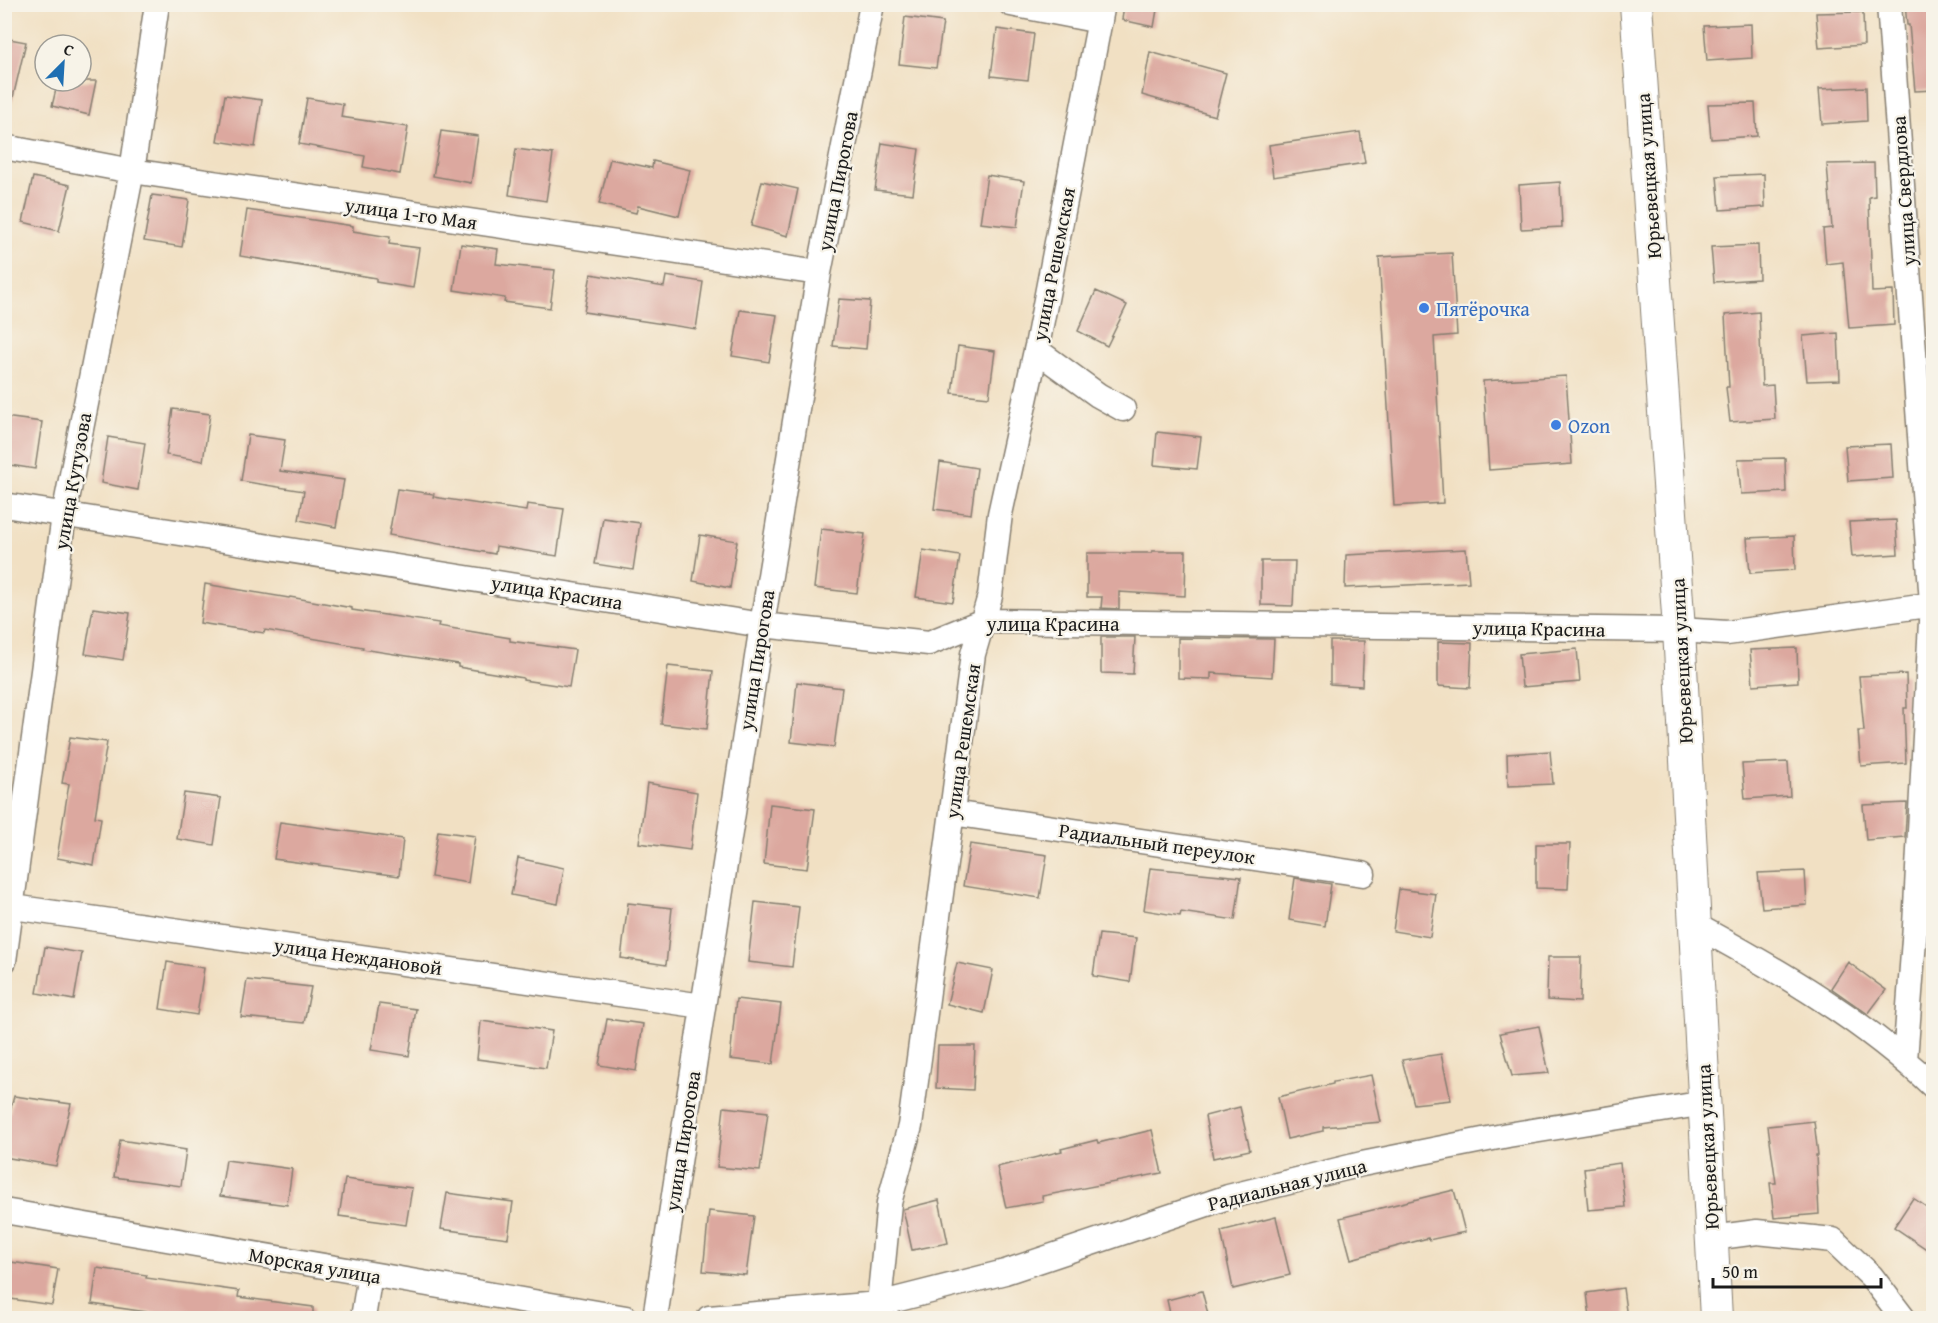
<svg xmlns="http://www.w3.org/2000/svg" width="1938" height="1323" font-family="'Gentium Book Plus',serif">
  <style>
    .building { fill: #dca89f }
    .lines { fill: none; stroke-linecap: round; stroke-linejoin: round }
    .minor-casing { stroke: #867e70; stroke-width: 27 }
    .major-casing { stroke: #867e70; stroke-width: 34 }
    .minor { stroke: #fff; stroke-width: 24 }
    .major { stroke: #fff; stroke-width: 32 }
    .shop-dot { fill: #3f7fe0; stroke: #f7f3e8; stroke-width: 2 }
    .labels { text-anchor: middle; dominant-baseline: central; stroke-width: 4.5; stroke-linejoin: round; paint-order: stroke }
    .street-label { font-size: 20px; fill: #1c1c1c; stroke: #f7f3e8 }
    .shop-label { font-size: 20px; fill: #366cbe; stroke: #f7f3e8; text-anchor: start }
  </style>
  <rect width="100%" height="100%" fill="#f7f3e8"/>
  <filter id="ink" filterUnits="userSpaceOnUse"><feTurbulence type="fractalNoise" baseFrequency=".0167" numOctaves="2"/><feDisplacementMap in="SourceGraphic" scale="12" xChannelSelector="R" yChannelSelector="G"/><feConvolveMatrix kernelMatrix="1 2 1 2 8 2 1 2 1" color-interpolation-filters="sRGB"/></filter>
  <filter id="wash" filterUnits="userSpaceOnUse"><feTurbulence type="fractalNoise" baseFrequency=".008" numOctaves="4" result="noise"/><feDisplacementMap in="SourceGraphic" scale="24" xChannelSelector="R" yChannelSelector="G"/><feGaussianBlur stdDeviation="1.35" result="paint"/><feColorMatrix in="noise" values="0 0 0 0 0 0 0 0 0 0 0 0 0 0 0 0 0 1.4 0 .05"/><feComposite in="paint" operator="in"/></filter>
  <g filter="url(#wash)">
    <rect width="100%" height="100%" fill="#f1e0c3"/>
    <g id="blocks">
      <!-- building -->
      <path class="building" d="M1124 4H1158L1154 27 1122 20Z
        M1905 4H1934V90L1915 91 1909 25H1907Z
        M1863 12 1864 45 1819 48 1816 13Z
        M905 17 943 22 936 68 899 64Z
        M1751 24 1752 58 1707 61 1704 26Z
        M997 29 1034 34 1028 80 991 76Z
        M4 38 26 42 12 102 4 101Z
        M1150 52 1226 73 1215 116 1142 95Z
        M58 81H96L89 115 52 106Z
        M1866 87 1867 121 1822 124 1819 89Z
        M225 95 262 100 255 147 217 141Z
        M307 98 343 104 341 117 408 127 400 174 363 167 365 156 299 144Z
        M1755 103 1757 136 1711 139 1708 104Z
        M441 131 478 136 471 183 433 176Z
        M1360 132 1365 163 1273 177 1269 145Z
        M882 143 919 149 913 194 875 190Z
        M516 149 553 154 546 201 509 195Z
        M610 159 652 168 653 161 690 170 679 216 638 206 636 213 599 204Z
        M1874 163 1875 196 1869 197 1872 292 1893 291 1894 325 1849 328 1843 262 1826 264 1823 229 1832 228 1827 164Z
        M1764 174 1765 207 1720 210 1717 176Z
        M987 175 1024 181 1017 227 980 223Z
        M33 177 70 185 59 231 23 222Z
        M762 181 798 189 788 236 751 226Z
        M1560 182 1562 227 1521 229 1519 185Z
        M152 195 189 200 182 247 144 241Z
        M247 210 353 226V231L390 237 389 244 419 248 413 288 376 282V278L240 256Z
        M461 244 498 249 496 264 555 270 550 308 504 302 505 298 454 290Z
        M1758 245 1759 279 1714 282 1711 247Z
        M1452 253 1457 335 1434 337 1443 503 1394 506 1379 257Z
        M591 274 664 287 666 276 703 282 696 329 584 312Z
        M1096 291 1127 305 1107 346 1078 331Z
        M839 299 870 301 866 349 833 346Z
        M740 310 777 315 769 362 732 356Z
        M1759 312 1762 386 1773 385 1775 419 1730 422 1726 387H1729L1725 315Z
        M1838 333 1840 380 1807 381 1803 336Z
        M958 346 995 351 989 397 952 393Z
        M1566 376 1572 464 1489 470 1483 381Z
        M173 409 210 414 203 461 166 455Z
        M4 417 42 422 35 469 4 464Z
        M1157 432 1201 437 1197 469 1154 465Z
        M248 435 285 440 280 471 344 480 336 527 299 520 304 491 241 481Z
        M108 437 145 443 138 490 101 483Z
        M1891 444 1893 478 1848 481 1845 446Z
        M1785 458 1786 492 1741 494 1738 459Z
        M940 462 977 468 971 514 934 509Z
        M397 489 434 494 433 497 526 511 527 504 564 509 557 556 496 546 495 554 389 535Z
        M603 518 640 523 633 570 595 564Z
        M1896 520 1898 554 1852 557 1849 522Z
        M821 529 865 534 857 593 814 588Z
        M700 535 737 541 730 588 693 581Z
        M1794 536 1795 570 1750 573 1747 538Z
        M1466 549 1469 582 1345 588 1346 555Z
        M923 550 960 556 953 602 916 597Z
        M1152 551H1186L1185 596 1119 592V609L1101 608 1102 597H1087V553H1152Z
        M1261 561H1295L1293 606 1261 605Z
        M205 584 289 598 290 597 352 608V610L439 623 438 626 510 638V641L575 650 569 687 523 680V678L458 667V664L362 649 363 647 265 630 264 633 200 623Z
        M93 608 130 613 123 660 85 654Z
        M1101 637H1135L1133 674 1101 673Z
        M1178 638 1274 639 1272 677 1211 673V679L1178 678Z
        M1330 641H1364L1362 686 1330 684Z
        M1438 642 1472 643 1470 688 1438 686Z
        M1797 648 1798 682 1753 685 1750 650Z
        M1577 649 1580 682 1522 687 1519 654Z
        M668 666 713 671 707 729 661 724Z
        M1906 674 1907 708H1904L1906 763 1861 766 1858 731H1864L1859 676Z
        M797 682 842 688 834 747 791 742Z
        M70 737 107 742 95 817 101 818 94 865 57 858 69 784 62 783Z
        M1550 751 1553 784 1508 786 1507 754Z
        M1788 762 1790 796 1745 799 1742 764Z
        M647 783 697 792 690 850 639 843Z
        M184 793 221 798 214 845 177 839Z
        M1907 803 1905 837 1866 840 1863 805Z
        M770 804 815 809 807 869 764 864Z
        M280 822 403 839 399 876 274 859Z
        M438 831 475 836 468 883 431 877Z
        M970 844 1047 855 1040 898 963 886Z
        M1536 844H1570L1568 889 1536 888Z
        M518 858 564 868 558 904 511 895Z
        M1150 868 1241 877 1235 920 1181 912 1180 916 1144 910Z
        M1805 871 1807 905 1762 908 1758 873Z
        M1295 878 1331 884 1325 926 1289 920Z
        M1399 889 1436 894 1430 937 1393 931Z
        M755 902 799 907 792 967 748 962Z
        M628 903 672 908 666 965 621 958Z
        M1099 934 1136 938 1130 982 1093 976Z
        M45 947 82 953 74 1000 37 993Z
        M1548 957H1581L1580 1002 1547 1000Z
        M167 962 204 968 197 1015 160 1009Z
        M1848 962 1886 990 1868 1014 1831 988Z
        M957 963 993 970 984 1013 947 1004Z
        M247 980 311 987 304 1023 241 1017Z
        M736 999 781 1004 773 1064 730 1059Z
        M379 1004 416 1009 409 1056 371 1050Z
        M607 1019 643 1024 636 1071 599 1065Z
        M481 1021 552 1031 546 1068 477 1059Z
        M1539 1026 1549 1073 1512 1076 1500 1033Z
        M938 1046H975L973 1090 936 1088Z
        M1441 1054 1451 1100 1414 1104 1402 1060Z
        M1371 1075 1381 1122 1323 1127V1131L1287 1139 1278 1097 1333 1084V1082Z
        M14 1096 71 1104 56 1166 4 1157V1134Z
        M724 1107 768 1112 760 1171 717 1167Z
        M1240 1107 1250 1150 1213 1158 1205 1116Z
        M1814 1121 1818 1155H1816L1819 1214 1774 1218 1770 1183H1776L1768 1126Z
        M1152 1130 1162 1173 1042 1196 1043 1201 1006 1208 997 1167 1062 1151 1061 1149 1097 1140 1098 1143Z
        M120 1140 186 1150 181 1186 114 1177Z
        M226 1160 292 1169 287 1205 220 1196Z
        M1620 1163 1625 1207 1588 1210 1584 1168Z
        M345 1179 412 1188 406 1225 339 1216Z
        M1454 1190 1465 1232 1429 1240 1428 1238 1351 1259 1340 1218Z
        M447 1193 513 1202 508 1238 441 1229Z
        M1913 1198 1934 1212V1254L1894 1227Z
        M939 1200 948 1243 912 1250 903 1209Z
        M709 1211 754 1216 746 1275 703 1271Z
        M1276 1217 1290 1275 1233 1289 1221 1231Z
        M4 1261 58 1269 52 1305 4 1298Z
        M97 1268 147 1275 146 1278 239 1291 238 1297 313 1307V1318H167V1315L92 1304Z
        M1623 1288 1627 1318H1590L1587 1293Z
        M1202 1291 1209 1318H1171L1167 1300Z"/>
    </g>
  </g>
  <g filter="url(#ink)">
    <use href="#blocks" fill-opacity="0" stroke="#867e70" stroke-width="1.5"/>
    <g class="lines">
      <defs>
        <path id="minor" d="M1011 4 1100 21
          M1889 4 1932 603 1915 926 1905 1060
          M4 147 132 171 819 273
          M1036 350 1098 395 1123 409
          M4 505 762 625 929 643 983 621 1679 630 1727 633 1934 604
          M952 813 1363 874
          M13 907 703 1006
          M1695 925C1780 971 1864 1020 1934 1087
          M4 961 64 515 132 171 157 4
          M4 1211 626 1318
          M1712 1238 1757 1232 1833 1240 1871 1276 1903 1318
          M879 1304 889 1203 910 1126 973 654 990 596 1000 514 1037 346 1103 4
          M363 1318 370 1274
          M655 1318 762 625 819 273 872 4
          M709 1318 879 1304 1005 1272 1228 1197 1362 1164 1508 1135 1705 1103"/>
        <path id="major" d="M1636 4 1679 630 1716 1318"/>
      </defs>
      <!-- minor casing -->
      <use href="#minor" class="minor-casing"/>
      <!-- major casing -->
      <use href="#major" class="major-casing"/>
      <!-- minor -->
      <use href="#minor" class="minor"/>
      <!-- major -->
      <use href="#major" class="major"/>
    </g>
  </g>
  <!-- markers -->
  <g class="shop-dot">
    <circle cx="1424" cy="308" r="6"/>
    <circle cx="1556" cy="425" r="6"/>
  </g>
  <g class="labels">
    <!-- street labels -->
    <g class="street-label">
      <text transform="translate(1648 176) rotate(-94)">Юрьевецкая улица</text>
      <text transform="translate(837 181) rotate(-79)">улица Пирогова</text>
      <text transform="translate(1903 191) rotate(-94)">улица Свердлова</text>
      <text transform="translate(411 213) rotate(8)">улица 1-го Мая</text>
      <text transform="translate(1053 264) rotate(-79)">улица Решемская</text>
      <text transform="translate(72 481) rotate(-80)">улица Кутузова</text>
      <text transform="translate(557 592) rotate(9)">улица Красина</text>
      <text x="1053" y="623">улица Красина</text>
      <text transform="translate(1539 628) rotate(1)">улица Красина</text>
      <text transform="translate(756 660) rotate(-81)">улица Пирогова</text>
      <text transform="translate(1681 661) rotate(-93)">Юрьевецкая улица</text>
      <text transform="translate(962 741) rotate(-82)">улица Решемская</text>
      <text transform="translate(1157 843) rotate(8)">Радиальный переулок</text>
      <text transform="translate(358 956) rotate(8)">улица Неждановой</text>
      <text transform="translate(682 1141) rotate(-81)">улица Пирогова</text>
      <text transform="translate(1707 1147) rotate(-93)">Юрьевецкая улица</text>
      <text transform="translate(1287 1184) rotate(-14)">Радиальная улица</text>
      <text transform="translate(315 1265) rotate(10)">Морская улица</text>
    </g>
    <!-- shop labels -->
    <g class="shop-label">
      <text x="1436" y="308">Пятёрочка</text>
      <text x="1568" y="425">Ozon</text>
    </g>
  </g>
  <!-- margin -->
  <rect width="1938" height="1323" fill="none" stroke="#f7f3e8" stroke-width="24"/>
  <!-- north arrow -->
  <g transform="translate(63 63) rotate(24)"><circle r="28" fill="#f7f3e8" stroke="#9f9d96" stroke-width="1.5"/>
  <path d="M0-4.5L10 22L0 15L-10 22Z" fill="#1f6fb2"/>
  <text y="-9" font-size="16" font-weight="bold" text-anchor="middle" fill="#1c1c1c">С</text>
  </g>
  <!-- scale -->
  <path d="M1713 1278v9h168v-9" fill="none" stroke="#1c1c1c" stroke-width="3"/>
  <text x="1722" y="1278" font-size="18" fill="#1c1c1c" stroke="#f7f3e8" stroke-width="4.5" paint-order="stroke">50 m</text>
</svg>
